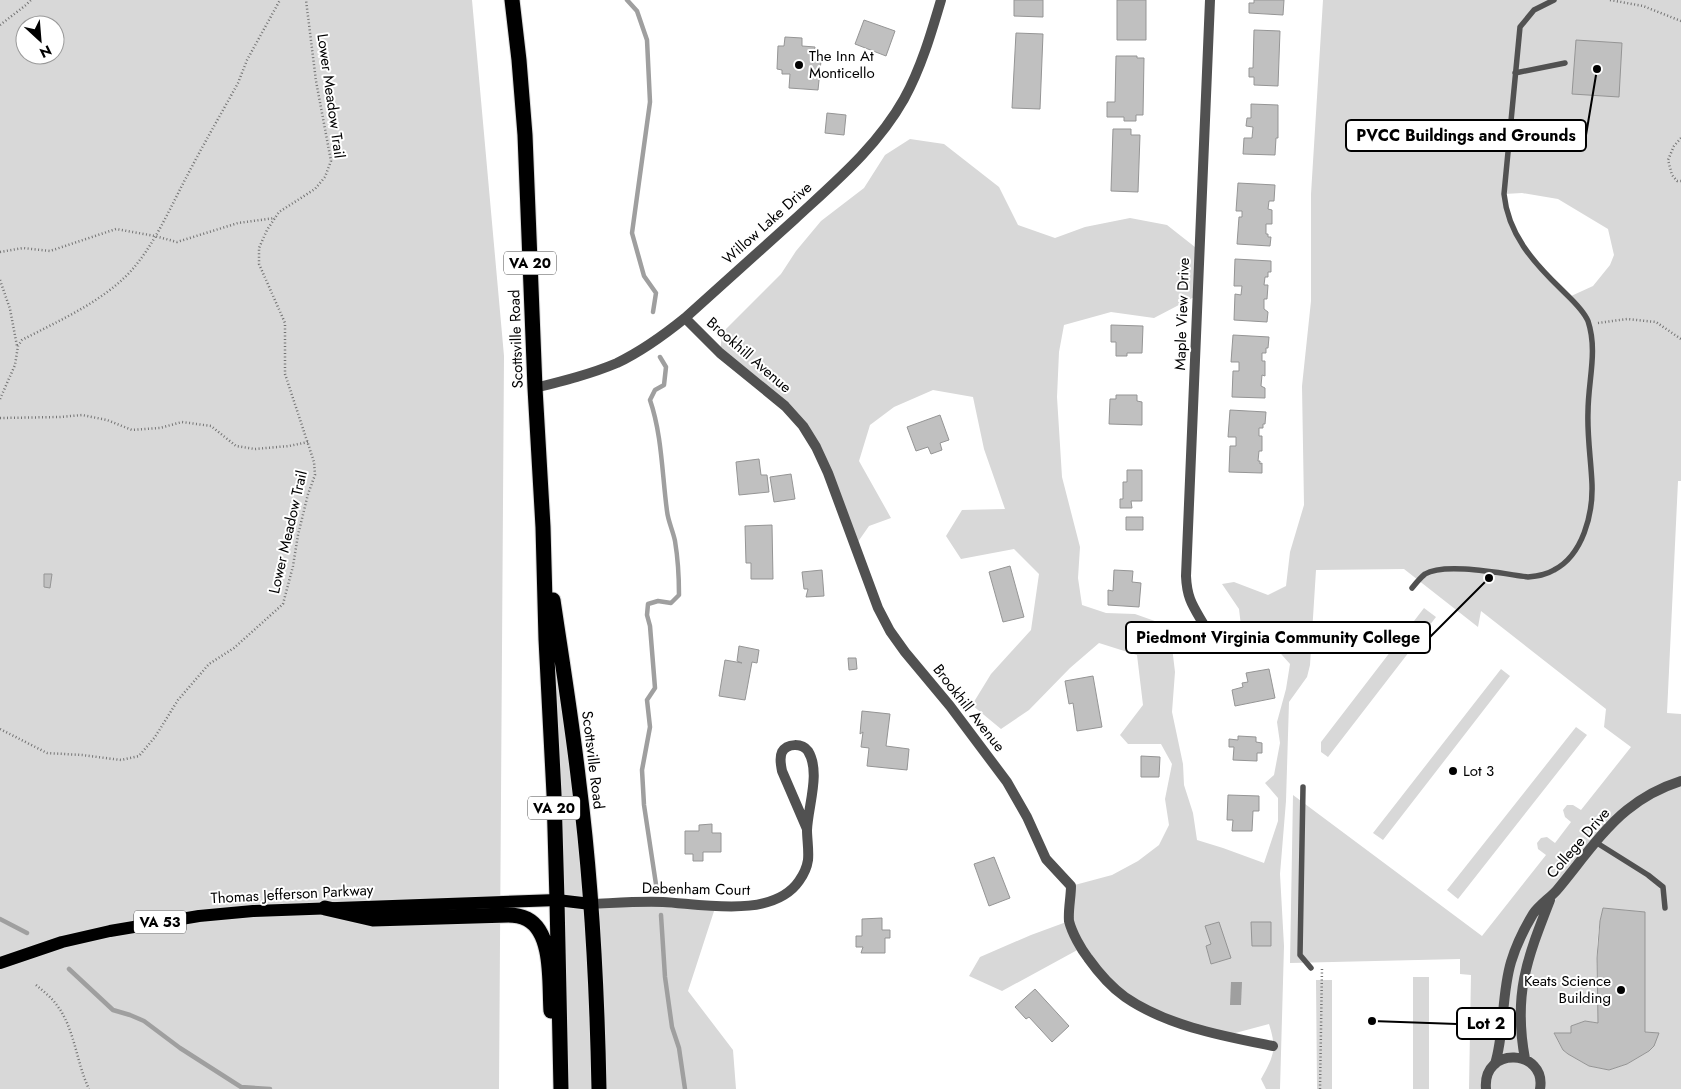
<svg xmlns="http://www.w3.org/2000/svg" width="1681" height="1089" font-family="Jost,sans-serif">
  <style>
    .green { fill: #d8d8d8; fill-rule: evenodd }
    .water { fill: #9f9f9f }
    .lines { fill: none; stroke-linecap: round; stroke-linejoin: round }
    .stream { stroke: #9f9f9f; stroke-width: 4.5 }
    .building { fill: #c0c0c0; stroke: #959595 }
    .primary-casing { stroke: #dbdbdb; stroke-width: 14 }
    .highway-casing { stroke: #dbdbdb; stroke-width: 17 }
    .path { stroke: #737373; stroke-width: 2.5; stroke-dasharray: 1 2.5; stroke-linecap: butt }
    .lane { stroke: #515151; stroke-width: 5.5 }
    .street { stroke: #515151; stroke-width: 10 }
    .primary { stroke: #000; stroke-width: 12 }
    .highway { stroke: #000; stroke-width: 15 }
    .poi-dot { fill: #000; stroke: #fff; stroke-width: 2 }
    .labels { text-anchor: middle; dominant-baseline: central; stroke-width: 4; stroke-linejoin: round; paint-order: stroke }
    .shield { fill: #fff; stroke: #4c4c4c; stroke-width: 1 }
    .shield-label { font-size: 14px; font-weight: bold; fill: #000 }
    .poi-label { font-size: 15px; fill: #000; stroke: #fff; text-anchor: start }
    .street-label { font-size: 15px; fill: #000; stroke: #fff }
    .leader { fill: none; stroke: #000; stroke-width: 2 }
    .callout-dot { fill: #000; stroke: #fff; stroke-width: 2 }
    .callout { fill: #fff; stroke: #000; stroke-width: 2 }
    .callout-label { font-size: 16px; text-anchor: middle; font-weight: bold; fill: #000 }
  </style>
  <rect width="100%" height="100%" fill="#fff"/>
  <!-- green -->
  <path class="green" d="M0 0H472L504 356 499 1089H0ZM25 25H55V55H25Z
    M1323 0H1681V481H1678L1667 713 1681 714V1089H1469L1471 975 1460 974V959L1290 963 1293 795 1482 936 1546 855 1538 849 1537 843 1541 838 1547 837 1555 843 1571 822 1565 817 1563 810 1567 805H1573L1581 810 1631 747 1604 727 1606 709 1481 611 1478 627 1404 569 1316 570 1310 665 1307 677 1289 702 1286 801 1280 874 1284 946 1280 1089H1266L1261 1079C1274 1056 1277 1049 1269 1024L1224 1036 1183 1024 1125 997 1081 948 1002 991 969 976 980 957 1031 935 1069 921 1071 886 1112 875 1138 861 1159 845 1169 825 1165 799 1172 764 1161 744H1128L1120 735 1143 705 1137 655 1099 643 1070 668 1029 710 1001 729 972 705 991 674 1031 630 1039 574 1014 549 961 559 946 536 962 510 1005 509 984 449 973 397 933 390 894 407 870 425 859 461 891 518 869 526 855 546 803 426 720 353 722 333 781 274 796 251 821 221 864 188 885 155 910 139 944 144 999 187 1018 225 1055 238 1085 227 1130 218 1167 225 1200 251 1198 295 1154 318 1111 312 1064 325 1059 352 1057 397 1062 477 1080 547 1078 578 1082 605 1106 613 1135 614 1166 625 1172 647 1175 672 1172 712 1183 764 1184 785 1193 813 1197 840 1223 848 1264 863 1278 821V798L1265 783 1274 775 1280 743 1277 722 1286 689 1290 664 1265 636H1244L1241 626 1239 609 1222 584 1234 582 1268 595 1286 586 1290 552 1304 505 1302 386 1311 301V194ZM1522 193 1558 199 1608 229 1614 255 1610 265 1593 286 1569 297 1522 244 1505 204 1504 194ZM1603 908 1645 912V1032L1658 1033 1649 1051 1627 1064 1609 1070 1589 1066 1568 1054 1563 1050 1554 1034 1571 1033V1026L1585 1021 1598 1023C1598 985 1593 945 1603 908Z
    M1424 608 1436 617 1328 757 1321 752V742Z
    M558 636 591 904 716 905 688 991 733 1050 736 1089H561L548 700Z
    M1501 669 1510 676 1383 840 1373 833Z
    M1576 727 1587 735 1458 899 1447 890Z
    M1413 977H1429V1089H1413Z
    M1316 980H1332V1089H1317Z"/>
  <!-- water -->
  <path class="water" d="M1231 982H1242L1241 1005H1230Z"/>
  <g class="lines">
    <!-- stream -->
    <path class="stream" d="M627 0 637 11 647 40 650 102 632 233 644 276 656 293 653 312
      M657 891 644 805 642 770 650 727 647 700 655 688 650 626 647 615 648 604 658 601 671 603 679 595C679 577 678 559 675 541 673 531 668 521 667 511 662 474 662 435 650 400L655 390 664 385 666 367 660 357
      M661 915 665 977 672 1027 679 1048 685 1089
      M0 919 27 933
      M69 969 113 1010 130 1015 144 1021 180 1048 241 1087 270 1089"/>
  </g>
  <!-- building -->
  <path class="building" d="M1014 0H1043V17L1014 16Z
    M1117 0H1146V40H1117Z
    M1254 0H1284L1283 15 1249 13V3H1254Z
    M864 20 895 31 886 56 855 44Z
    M1254 30 1280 31 1278 86 1254 85V77H1249V68H1253Z
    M1016 33 1043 34 1040 109 1012 108Z
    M785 37 802 38V46L815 47 814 60 821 61 818 90 789 88 790 74H782V70L777 69 778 46H784Z
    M1576 40 1622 43 1619 97 1572 94Z
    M1116 56H1137V58H1144L1143 115H1136V121H1124V117H1107V102H1115Z
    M1251 104 1278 105V138H1276L1275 155 1243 154 1244 138H1252L1253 127 1246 126 1247 118H1251Z
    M827 113 846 115 844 135 825 133Z
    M1113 129H1131V135H1140L1138 192 1111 191Z
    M1238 183 1275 185 1274 201H1269L1268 209 1272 210V224H1266V234H1268V237H1271L1270 246 1237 244 1239 217H1242V211H1236Z
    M1235 259 1271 261V272H1268V277H1265L1264 285H1268L1267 299H1264V309L1268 312 1267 322 1234 320 1235 294 1241 295 1242 286H1234Z
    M1111 325 1143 326 1142 353H1127V356H1116V342H1111Z
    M1233 335 1269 337 1268 348H1266V353H1262V361H1265V376L1262 375 1261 386 1265 388V398L1232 397 1233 371H1239V362H1231Z
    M1116 395H1137V401L1142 402V425L1109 424 1110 399H1116Z
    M1230 410 1266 412 1265 424H1263V428H1259V436H1262V451H1259L1258 461H1260V464L1262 463V473L1229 472 1230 446H1236V437H1228Z
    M940 415 949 440 940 443 942 450 931 454 928 447 916 451 907 427Z
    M759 459 761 475H767L769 492 739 495 736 462Z
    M1127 470H1142V501H1131L1132 508H1120V499H1123V482H1127Z
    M791 474 795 499 774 502 770 477Z
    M1126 517H1143V530H1126Z
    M772 525 773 579H751V563H746L745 526Z
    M1010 566 1024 617 1003 622 989 572Z
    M822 570 824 596 806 597 808 589H804L802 572Z
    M1114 570 1133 571 1132 582 1141 583 1139 607 1108 605V590L1113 591Z
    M44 574H52L50 588 44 587Z
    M739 646 759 650 757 663 752 662 745 700 719 696 725 660 742 663 737 661Z
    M848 658H856L857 669 849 670Z
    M1269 669 1275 698 1235 706 1232 690 1243 687 1242 683 1248 682 1246 673Z
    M1093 676 1102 727 1077 731 1073 703 1069 704 1065 681Z
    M862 711 890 714 886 746 909 749 907 770 867 766 869 748 861 747 863 732 860 734Z
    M1238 736 1256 737V742L1262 743V753H1257V761L1233 760 1234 747H1229V739L1238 740Z
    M1141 756 1160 757 1159 777H1141Z
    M1228 795 1259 796V811H1253L1252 831H1232L1233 820H1227Z
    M712 824V833H721V852H703V861H693V854H685V831H699V825Z
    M994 857 1010 898 989 906 974 864Z
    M1603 908 1645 912V1032L1659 1033 1654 1046 1649 1051 1627 1064 1609 1070 1589 1066 1568 1054 1563 1050 1554 1033H1571V1026L1585 1021 1598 1023 1597 958 1600 921Z
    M882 918V930H890V938H885V953H861L863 947H856V936H862V919Z
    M1219 922 1231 958 1211 964 1206 946 1211 944 1205 926Z
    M1251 922H1271V946H1252Z
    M1035 989 1069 1026 1052 1042 1029 1017 1026 1019 1015 1007Z"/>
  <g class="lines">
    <defs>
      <path id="primary" d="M0 963 62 942 110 931 199 916 253 911 557 900 591 904"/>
      <path id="highway" d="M512 0 519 60 525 135 535 388 543 527 546 639 554 794 557 900 561 1089
        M553 600C562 661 572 722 579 784 592 885 597 987 599 1089
        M325 908 373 919 508 915C515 915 521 916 527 919 554 933 549 985 551 1011"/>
    </defs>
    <!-- primary casing -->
    <use href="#primary" class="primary-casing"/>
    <!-- highway casing -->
    <use href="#highway" class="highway-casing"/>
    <!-- path -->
    <path class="path" d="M1610 0 1643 6 1681 21
      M0 25 26 5 31 0
      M1681 138 1674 146 1668 160 1672 175 1677 181H1681
      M0 252 23 248 50 251 116 229 155 236 177 242 238 223 275 218
      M0 280 10 309 17 346
      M1598 323 1627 319 1656 322 1681 339
      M0 399 15 365 18 346 22 340C60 320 109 299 136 265 157 239 171 206 187 176 203 145 221 114 238 83L247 60 280 0
      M0 418 60 417 82 415 107 420 132 430 160 428 182 422 211 426 236 446 255 449 289 446 308 442
      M0 729 47 753 82 755 121 760 139 756 155 737 178 700 209 664 234 648 283 604 293 566 298 535 308 494 315 475 314 462 285 374V323L259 264V248L267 230 279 212 315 189 325 177 331 161 316 81 306 0
      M36 985C43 991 51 997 56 1004 75 1028 76 1062 89 1089
      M1320 1089 1322 968"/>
    <!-- lane -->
    <path class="lane" d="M1515 73 1565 63
      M1412 588C1416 583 1420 578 1425 574 1445 562 1504 574 1528 577 1537 576 1546 575 1554 570 1583 555 1593 514 1592 484 1591 460 1587 436 1588 412 1588 381 1598 351 1588 321 1583 309 1570 298 1561 289 1533 262 1508 234 1504 194L1520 27 1534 10 1554 0
      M1303 787 1300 955 1311 968
      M1597 843 1648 875 1663 887 1665 908"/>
    <!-- street -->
    <path class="street" d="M685 318 720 353 785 406 803 426 816 447 828 473 878 608 890 631 905 652 950 706 1007 782 1027 817 1046 859 1071 886C1071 897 1068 910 1069 921 1072 933 1081 949 1088 958 1098 972 1111 987 1125 997 1167 1026 1223 1036 1273 1046
      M535 388C563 381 591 374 617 363 642 351 664 335 685 318 722 285 758 252 795 219 835 182 877 147 904 99 921 68 931 34 941 0
      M1204 625C1193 606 1187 599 1186 576L1210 0
      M591 904C615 903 639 901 663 902 702 904 773 919 799 881 804 874 807 867 808 860 809 850 807 839 807 830 808 806 821 772 808 751 802 743 787 743 782 752 779 758 781 765 782 771L807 829
      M1525 1059C1513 994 1527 959 1550 900
      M1495 1064C1505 1031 1501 996 1511 962 1516 945 1524 929 1533 914 1539 905 1550 898 1557 890 1578 865 1603 829 1627 810 1643 797 1662 787 1681 781
      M1486 1089C1482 1045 1547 1049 1540 1089"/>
    <!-- primary -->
    <use href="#primary" class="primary"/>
    <!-- highway -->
    <use href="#highway" class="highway"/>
  </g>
  <!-- markers -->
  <g class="poi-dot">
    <circle cx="799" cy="65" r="5"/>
    <circle cx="1453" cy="771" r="5"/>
    <circle cx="1621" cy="990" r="5"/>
  </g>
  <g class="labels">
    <!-- shield labels -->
    <g class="shield">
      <rect x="504" y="251.5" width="52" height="23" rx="4"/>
      <rect x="528" y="796.5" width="52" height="23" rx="4"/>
      <rect x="134" y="910.5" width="52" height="23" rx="4"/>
    </g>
    <g class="shield-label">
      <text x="530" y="263">VA 20</text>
      <text x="554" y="808">VA 20</text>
      <text x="160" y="922">VA 53</text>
    </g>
    <!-- poi labels -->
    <g class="poi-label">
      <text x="809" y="56">The Inn At<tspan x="809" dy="17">Monticello</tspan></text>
      <text x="1463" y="771">Lot 3</text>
      <text x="1611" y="981" text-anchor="end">Keats Science<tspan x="1611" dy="17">Building</tspan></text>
    </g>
    <!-- street labels -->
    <g class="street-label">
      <text transform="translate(331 96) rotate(82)">Lower Meadow Trail</text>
      <text transform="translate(767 223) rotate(-42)">Willow Lake Drive</text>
      <text transform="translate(1182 314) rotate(-88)">Maple View Drive</text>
      <text transform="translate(516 339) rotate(-92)">Scottsville Road</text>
      <text transform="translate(749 355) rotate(41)">Brookhill Avenue</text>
      <text transform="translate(288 532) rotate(-77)">Lower Meadow Trail</text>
      <text transform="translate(969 708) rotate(52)">Brookhill Avenue</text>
      <text transform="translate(593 760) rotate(83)">Scottsville Road</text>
      <text transform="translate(1578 843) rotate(-49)">College Drive</text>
      <text transform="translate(696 889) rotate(1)">Debenham Court</text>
      <text transform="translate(292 894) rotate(-3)">Thomas Jefferson Parkway</text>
    </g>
  </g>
  <!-- callouts -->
  <path class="leader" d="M1597 69L1586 135M1489 578L1430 637M1372 1021L1457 1024"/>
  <g class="callout-dot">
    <circle cx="1597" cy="69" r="5"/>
    <circle cx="1489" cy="578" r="5"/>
    <circle cx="1372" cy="1021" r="5"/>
  </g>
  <g class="callout">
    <rect x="1346" y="120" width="240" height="31" rx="5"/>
    <rect x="1126" y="622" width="304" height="31" rx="5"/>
    <rect x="1457" y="1008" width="58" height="31" rx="5"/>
  </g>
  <g class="callout-label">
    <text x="1466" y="141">PVCC Buildings and Grounds</text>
    <text x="1278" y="643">Piedmont Virginia Community College</text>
    <text x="1486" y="1029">Lot 2</text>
  </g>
  <!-- north arrow -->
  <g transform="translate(40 40) rotate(154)"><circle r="24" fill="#ffffff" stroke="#999999"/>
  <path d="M0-4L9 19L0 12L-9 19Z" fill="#000000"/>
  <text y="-8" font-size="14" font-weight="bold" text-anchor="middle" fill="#000000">N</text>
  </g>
</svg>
